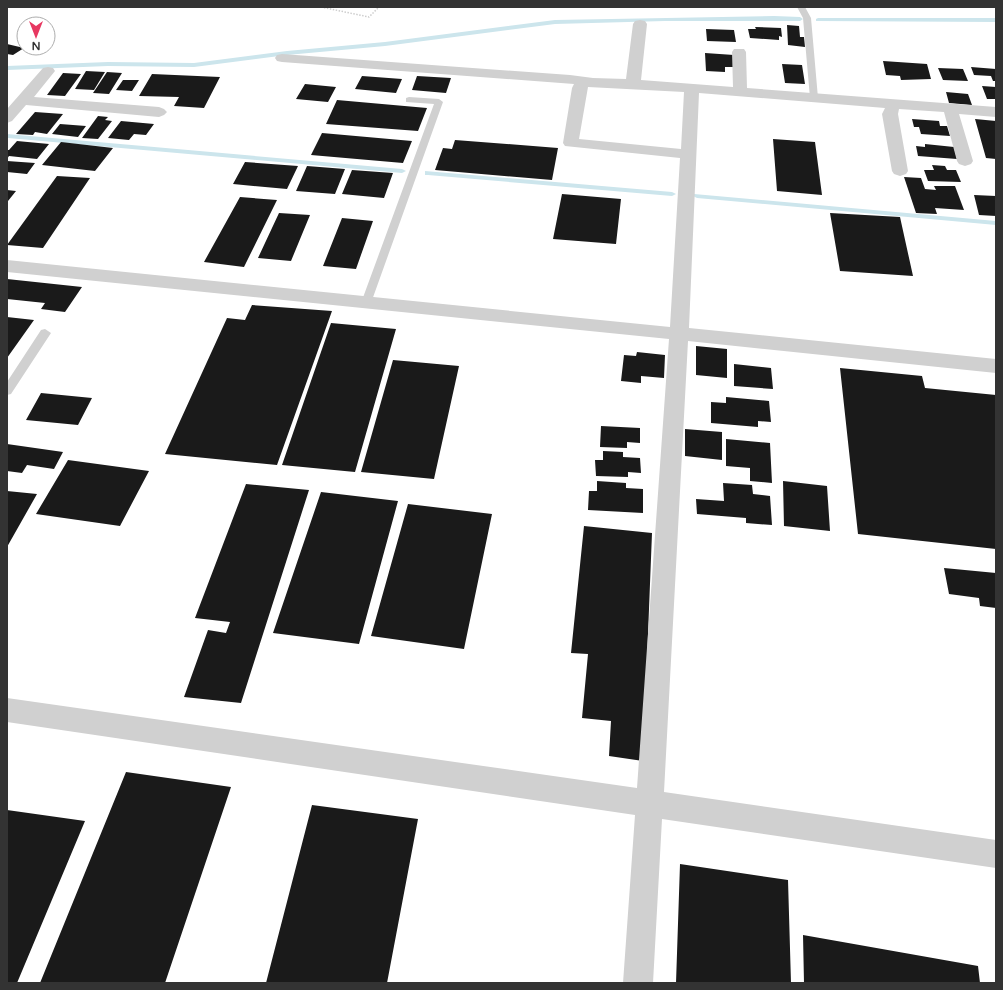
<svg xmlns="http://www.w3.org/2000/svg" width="1003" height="990" font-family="'Varela Round',sans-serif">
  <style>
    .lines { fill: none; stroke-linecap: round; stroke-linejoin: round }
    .stream { fill: #cce5ec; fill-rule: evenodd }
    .building { fill: #1a1a1a }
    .path { stroke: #cdcdcd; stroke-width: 1.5; stroke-dasharray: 1.5 1.5; stroke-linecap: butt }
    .lane { fill: #d0d0d0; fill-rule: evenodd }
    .street { fill: #d0d0d0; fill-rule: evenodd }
  </style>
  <rect width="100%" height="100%" fill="#fff"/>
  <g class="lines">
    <!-- stream -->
    <path class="stream" d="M774 16 800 17 803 19 800 21H665L555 24 385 46 287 55 194 67 108 66 7 70V66L108 62 194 63 287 51 385 42 555 20Z
      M818 18H996V22L816 21V19Z
      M7 134 402 169 406 171 402 173 8 138Z
      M425 171 672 192 676 194 672 196 428 175H425Z
      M694 194 996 221V225L697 198 693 196Z"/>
  </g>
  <!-- building -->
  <path class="building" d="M787 25 799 26 800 37H804L805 47 788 45Z
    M755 27 781 28 782 37 779 36V40L750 38 748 29H756Z
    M706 29 734 30 736 42 707 41Z
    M7 44 24 48 13 55 7 54Z
    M705 53 734 55 735 67H725V72L706 71Z
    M883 61 927 64 931 79 901 80 900 76 886 75Z
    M782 64 802 65 805 84 785 83Z
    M971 67 996 69V81H993L991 76 974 75Z
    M938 68 963 69 968 81 943 80Z
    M86 71 105 72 94 90 75 89Z
    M107 72 122 73 109 94 93 93Z
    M63 73 81 74 65 96 47 95Z
    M152 74 220 77 204 108 174 106 179 97 139 96Z
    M362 76 402 79 396 93 355 89Z
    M417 76 451 78 446 93 412 90Z
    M123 80H139L132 91 116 90Z
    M305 84 336 87 328 102 296 99Z
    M982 86 996 87V99H987Z
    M946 92 968 94 972 105 949 103Z
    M337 100 427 108 418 131 326 124Z
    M35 112 63 114 47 134 35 132 33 135 16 134Z
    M98 116 108 117 105 120 112 121 98 139 82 138Z
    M912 119 939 121 940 126H947L950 136 921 134 919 127H914Z
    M975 119 996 121V159L986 158Z
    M121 121 154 124 146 135 134 134 129 140 108 138Z
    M60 124 86 126 78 137 52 134Z
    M322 133 412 141 403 163 311 155Z
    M773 139 815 142 822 195 777 191Z
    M455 140 558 148 552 180 435 170 443 148 452 149Z
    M17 141 49 144 37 159 9 156 7 159V150H9Z
    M61 142 113 148 95 171 42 165Z
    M925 144 954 147 957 159 918 156 916 146 925 147Z
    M7 161 35 163 27 174 7 172Z
    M245 162 298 166 287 189 233 184Z
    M932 165 945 166 947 170H956L961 182 928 181 924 170H934Z
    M307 166 345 169 335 194 296 191Z
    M352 170 393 173 384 198 342 194Z
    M57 176 90 178 43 248 7 245Z
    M904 177 921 178 925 189 936 190 934 186H955L964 210 935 208 937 214 916 213Z
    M7 190 16 191 8 201 7 200Z
    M562 194 621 199 616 244 553 239Z
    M974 195 996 196V216L979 215Z
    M240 197 277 200 244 267 204 262Z
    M279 213 310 215 291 261 258 258Z
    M830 213 900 217 913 276 840 271Z
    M342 218 373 221 356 269 323 266Z
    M7 279 82 287 65 312 41 309 45 303 7 299Z
    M252 305 332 311 277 465 165 454 227 318 245 320Z
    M7 317 34 320 7 358Z
    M331 323 396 329 355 472 282 465Z
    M696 346 727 349V378L696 375Z
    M637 352 665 355 664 378 641 376V383L621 381 624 355 636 356Z
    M393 360 459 366 434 479 361 472Z
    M734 364 771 368 773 389 734 386Z
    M840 368 922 376 925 388 996 395V549L858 534Z
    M41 393 92 398 78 425 26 420Z
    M726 397 769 401 771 422 758 421V427L711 423V402L726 403Z
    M601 426 640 428V443L627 442V448L600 447Z
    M685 429 722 432V460L685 456Z
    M726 439 770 443 772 483 750 481V468L726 466Z
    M7 444 63 452 54 469 27 465 22 473 7 471Z
    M603 451 623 452V457L640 458 641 473 628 472V477L596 476 595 460H603Z
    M68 460 149 471 120 526 36 514Z
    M597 481 626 483V488L643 489V513L588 510 589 491H597Z
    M783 481 827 486 830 531 784 526Z
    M723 483 752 485 753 494 770 496 772 525 746 523V518L697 514 696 499 724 501Z
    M246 484 309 490 241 703 184 697 208 630 226 633 230 622 195 618Z
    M7 491 37 494 7 547Z
    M321 492 398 501 359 644 273 633Z
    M408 504 492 514 464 649 371 636Z
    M584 526 652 533 643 761 609 756 611 721 582 718 588 654 571 653Z
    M944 568 996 573V608L980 606 979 598 949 594Z
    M126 772 231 787 165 983H40Z
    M312 805 418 819 387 983H266Z
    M7 810 85 821 17 983H7Z
    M680 864 788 880 791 983H676Z
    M803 935 978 966 980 983H804Z"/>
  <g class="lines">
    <!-- path -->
    <path class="path" d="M321 7 369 17 379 7"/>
    <!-- lane -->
    <path class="lane" d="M797 7H805L811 18 818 98 814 101 810 98 803 18Z
      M409 97 439 99 443 102 371 303 366 307 361 303 434 104 406 102V98Z
      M45 329 51 333 11 394 7 395V382L41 330Z"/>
    <!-- street -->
    <path class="street" d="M640 20 645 21 647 24 641 80 733 87 732 52 734 49H744L746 52 747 88 996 107V117L959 114 973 161 971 164 965 166 959 164 957 161 944 112 899 109 898 114 908 171 906 174 900 176 894 174 892 171 882 114 885 108 699 93 689 328 996 359V373L688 341 664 792 996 840V868L662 819 653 983H623L635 815 7 722V698L637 788 669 339 7 272V260L670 327 680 158 565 146 563 143 572 88 574 84 282 62 277 61 275 58 277 55 282 54 570 75 593 78 626 79 633 24 635 21ZM588 87 684 92 681 149 579 139Z
      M48 67 53 68 55 71 34 97 159 107 164 109 167 112 164 115 159 117 26 105 12 121 7 123V109L43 68Z"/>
  </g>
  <!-- border -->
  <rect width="1003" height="990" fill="none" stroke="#333333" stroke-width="16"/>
  <!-- north arrow -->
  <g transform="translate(36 36) rotate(180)"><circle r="19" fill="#ffffff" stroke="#adadad"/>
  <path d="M0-3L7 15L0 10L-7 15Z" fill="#e73861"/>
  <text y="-6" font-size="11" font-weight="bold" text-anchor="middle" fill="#333333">N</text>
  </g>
</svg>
